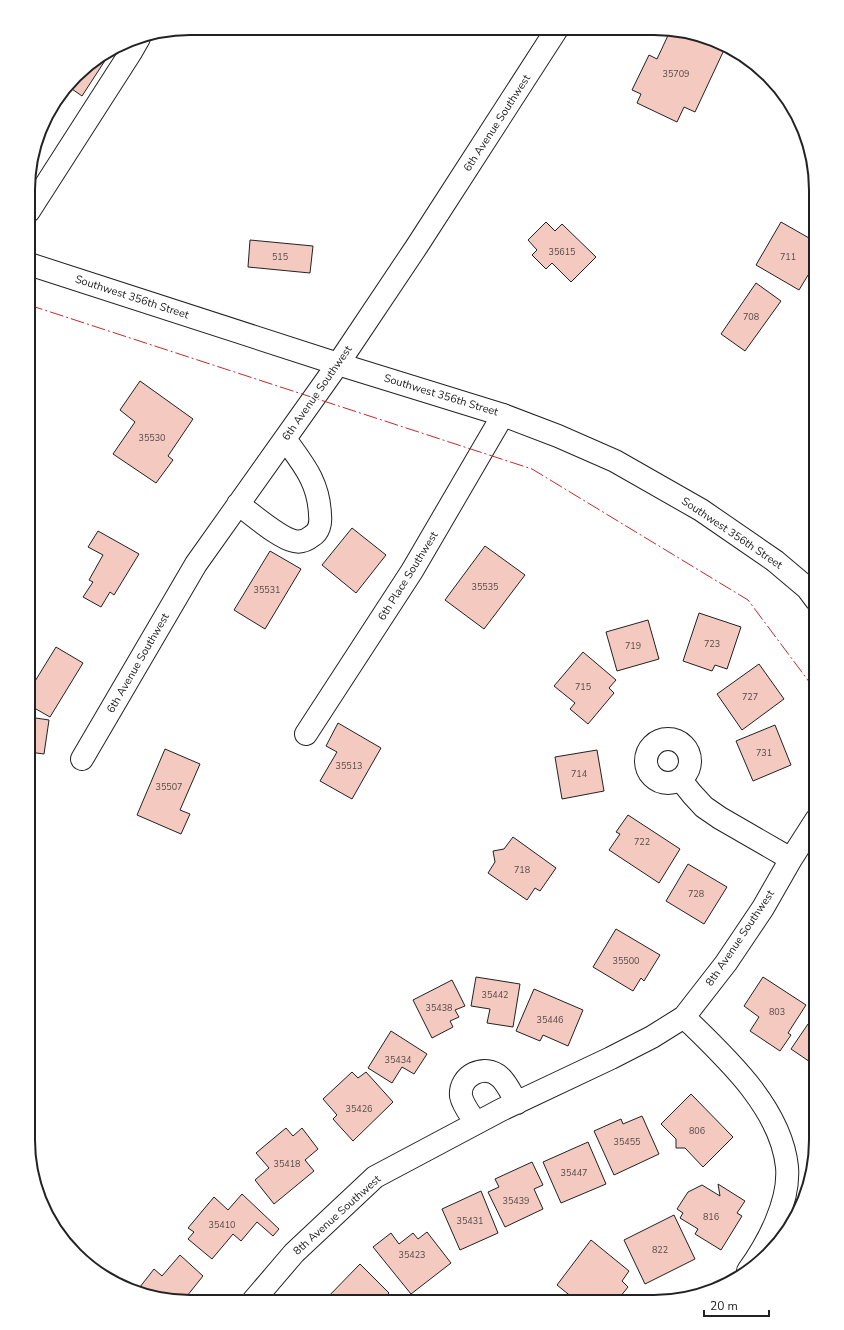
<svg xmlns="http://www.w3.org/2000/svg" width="844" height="1330" font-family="'Nunito Sans',sans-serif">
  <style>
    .building { fill: #f3c9c0; stroke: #222 }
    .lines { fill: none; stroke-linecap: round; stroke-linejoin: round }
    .minor-casing { stroke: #222; stroke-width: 24 }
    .major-casing { stroke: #222; stroke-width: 24 }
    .minor { stroke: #fff; stroke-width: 22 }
    .major { stroke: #fff; stroke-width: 22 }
    .power { stroke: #c62828; stroke-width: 1; stroke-dasharray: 14 3 2 3; stroke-linecap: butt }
    .labels { text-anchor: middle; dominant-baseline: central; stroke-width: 3; stroke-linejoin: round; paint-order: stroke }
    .number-label { font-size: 9px; fill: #564c4a }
    .street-label { font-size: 11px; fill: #222; stroke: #fff }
    .rim { fill: none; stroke: #222; stroke-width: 2 }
  </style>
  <rect width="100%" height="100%" fill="#fff"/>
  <!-- building -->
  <path class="building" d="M671 29 680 31 724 50 695 112 684 107 677 122 637 103 641 94 632 90 649 55 657 59Z
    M106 54 108 56 82 96 69 87 83 68Z
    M546 222 555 231 562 224 596 257 571 282 552 263 546 269 532 255 537 250 528 240Z
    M781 222 816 242V262L799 290 756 265Z
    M250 240 313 246 310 273 248 267Z
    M756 283 781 301 745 351 721 334Z
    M140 381 193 419 168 456 173 460 156 483 113 454 135 422 120 410Z
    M352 528 386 555 356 593 322 565Z
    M98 531 139 554 114 595 110 592 101 607 83 597 93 582 89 580 103 555 88 547Z
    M485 546 525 575 484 629 445 600Z
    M270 551 301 569 265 629 234 610Z
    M699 613 741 627 727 669 715 665 712 671 683 661Z
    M648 620 659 659 617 671 606 632Z
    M56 647 83 663 50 717 29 705V691Z
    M583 652 616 680 609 688 614 693 588 724 570 709 575 703 554 686Z
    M759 664 784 699 742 730 717 694Z
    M29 717 49 720 44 754 29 752Z
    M338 723 381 748 352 799 320 781 337 752 326 746Z
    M775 725 791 765 753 781 736 741Z
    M165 749 200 764 180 810 190 814 181 834 137 815Z
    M597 750 604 791 562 799 555 757Z
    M628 815 680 849 659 883 609 850 620 834 616 832Z
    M513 837 556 868 540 891 535 888 527 900 488 873 495 862 493 851 504 849Z
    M688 864 727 887 704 924 666 901Z
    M616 929 660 955 644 981 641 978 633 991 593 967Z
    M476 977 520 984 513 1027 487 1023 490 1009 471 1006Z
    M763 977 806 1005 788 1033 791 1035 780 1051 750 1031 759 1017 744 1006Z
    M452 980 465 1006 455 1010 459 1017 450 1021 453 1027 432 1038 413 1000Z
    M534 989 583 1010 568 1046 543 1035 540 1041 516 1031Z
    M816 1022V1066L791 1049 808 1024 812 1027Z
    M391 1031 427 1054 414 1074 402 1067 392 1083 368 1068Z
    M352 1072 358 1078 366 1072 393 1102 353 1141 333 1119 337 1115 323 1099Z
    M691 1094 733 1137 703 1167 685 1148H676V1139L661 1124Z
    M642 1116 659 1154 614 1175 594 1131 621 1119 623 1124Z
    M286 1128 293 1136 302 1128 318 1149 305 1160 314 1171 274 1204 255 1180 269 1168 256 1153Z
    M588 1142 606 1184 561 1203 543 1162Z
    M532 1162 543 1185 534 1189 543 1209 505 1227 488 1192 499 1187 495 1179Z
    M718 1184 745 1201 737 1213 742 1216 721 1250 695 1234 698 1229 680 1218 683 1213 677 1209 688 1192 702 1185 720 1196Z
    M481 1191 498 1233 460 1250 442 1209Z
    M242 1194 279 1229 273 1236 257 1222 241 1241 233 1234 212 1259 188 1239 194 1232 188 1228 214 1197 228 1210Z
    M674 1215 695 1259 645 1284 624 1240Z
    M427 1232 451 1263 411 1294 373 1247 391 1233 399 1244 413 1233 418 1239Z
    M591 1240 629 1271 622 1281 628 1287 616 1302H578L557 1285Z
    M180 1255 203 1276 183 1301H169L136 1292 154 1269 162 1276Z
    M360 1264 389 1293 381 1301H324Z"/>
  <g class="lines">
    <defs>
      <path id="minor" d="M29 211 131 52 139 38
        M238 504C252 514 279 538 294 541 301 543 307 540 312 536 319 532 321 523 320 515 319 482 303 464 285 439
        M306 734 412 571 503 415
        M646 761a22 22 0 1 1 44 0a22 22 0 1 1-44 0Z
        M82 759 196 564 338 364 417 246 557 29
        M680 779 692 794 704 807 720 818 791 859
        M684 1017C724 1056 781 1107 787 1167 790 1202 768 1243 748 1271
        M476 1123C471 1115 463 1106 461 1096 459 1075 485 1063 500 1077 507 1083 512 1095 517 1103
        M253 1301 294 1253 375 1177 501 1110 611 1058 652 1037 684 1017 726 963 763 908 791 859 816 820"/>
      <path id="major" d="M29 264 338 364 503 415 558 436 615 461 701 510 775 561 807 588 816 600"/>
    </defs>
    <!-- minor casing -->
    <use href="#minor" class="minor-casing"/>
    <!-- major casing -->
    <use href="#major" class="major-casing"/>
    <!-- minor -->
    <use href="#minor" class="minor"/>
    <!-- major -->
    <use href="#major" class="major"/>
    <!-- power -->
    <path class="power" d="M29 305 532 469 748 600 816 691"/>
  </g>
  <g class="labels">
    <!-- number labels -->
    <g class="number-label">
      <text x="676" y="74">35709</text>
      <text x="562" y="252">35615</text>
      <text x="280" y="257">515</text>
      <text x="788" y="257">711</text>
      <text x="751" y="317">708</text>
      <text x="152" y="438">35530</text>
      <text x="485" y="587">35535</text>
      <text x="267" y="590">35531</text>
      <text x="712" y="644">723</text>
      <text x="633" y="646">719</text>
      <text x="583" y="687">715</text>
      <text x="750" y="697">727</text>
      <text x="764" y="753">731</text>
      <text x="349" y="766">35513</text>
      <text x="579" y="774">714</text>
      <text x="169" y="787">35507</text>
      <text x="642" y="842">722</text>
      <text x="522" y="870">718</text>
      <text x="696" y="894">728</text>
      <text x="626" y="961">35500</text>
      <text x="495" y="995">35442</text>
      <text x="439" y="1008">35438</text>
      <text x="777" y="1012">803</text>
      <text x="550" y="1020">35446</text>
      <text x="398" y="1060">35434</text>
      <text x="359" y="1109">35426</text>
      <text x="697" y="1131">806</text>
      <text x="627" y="1142">35455</text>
      <text x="287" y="1164">35418</text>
      <text x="574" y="1173">35447</text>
      <text x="516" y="1201">35439</text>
      <text x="711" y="1217">816</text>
      <text x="470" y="1221">35431</text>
      <text x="222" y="1225">35410</text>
      <text x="660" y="1250">822</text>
      <text x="412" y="1255">35423</text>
    </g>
    <!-- street labels -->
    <g class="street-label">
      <text transform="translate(497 123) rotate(-57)">6th Avenue Southwest</text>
      <text transform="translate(132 297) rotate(18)">Southwest 356th Street</text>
      <text transform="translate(317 393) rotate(-55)">6th Avenue Southwest</text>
      <text transform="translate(441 395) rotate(17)">Southwest 356th Street</text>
      <text transform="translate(732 533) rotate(34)">Southwest 356th Street</text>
      <text transform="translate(408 576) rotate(-58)">6th Place Southwest</text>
      <text transform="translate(138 663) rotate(-60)">6th Avenue Southwest</text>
      <text transform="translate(740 938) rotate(-56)">8th Avenue Southwest</text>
      <text transform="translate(337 1215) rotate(-42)">8th Avenue Southwest</text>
    </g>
  </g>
  <!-- crop -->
  <path d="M0 0H844V1330H0ZM190 35H654A155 155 0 0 1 809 190V1140A155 155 0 0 1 654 1295H190A155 155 0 0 1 35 1140V190A155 155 0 0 1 190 35Z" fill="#fff" fill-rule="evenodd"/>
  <path class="rim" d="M190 35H654A155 155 0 0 1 809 190V1140A155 155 0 0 1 654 1295H190A155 155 0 0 1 35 1140V190A155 155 0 0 1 190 35Z"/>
  <!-- scale -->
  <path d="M704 1310v6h65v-6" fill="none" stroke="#222222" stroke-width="2"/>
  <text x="710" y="1310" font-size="12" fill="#222222" stroke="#ffffff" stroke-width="3" paint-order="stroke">20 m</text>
</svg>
